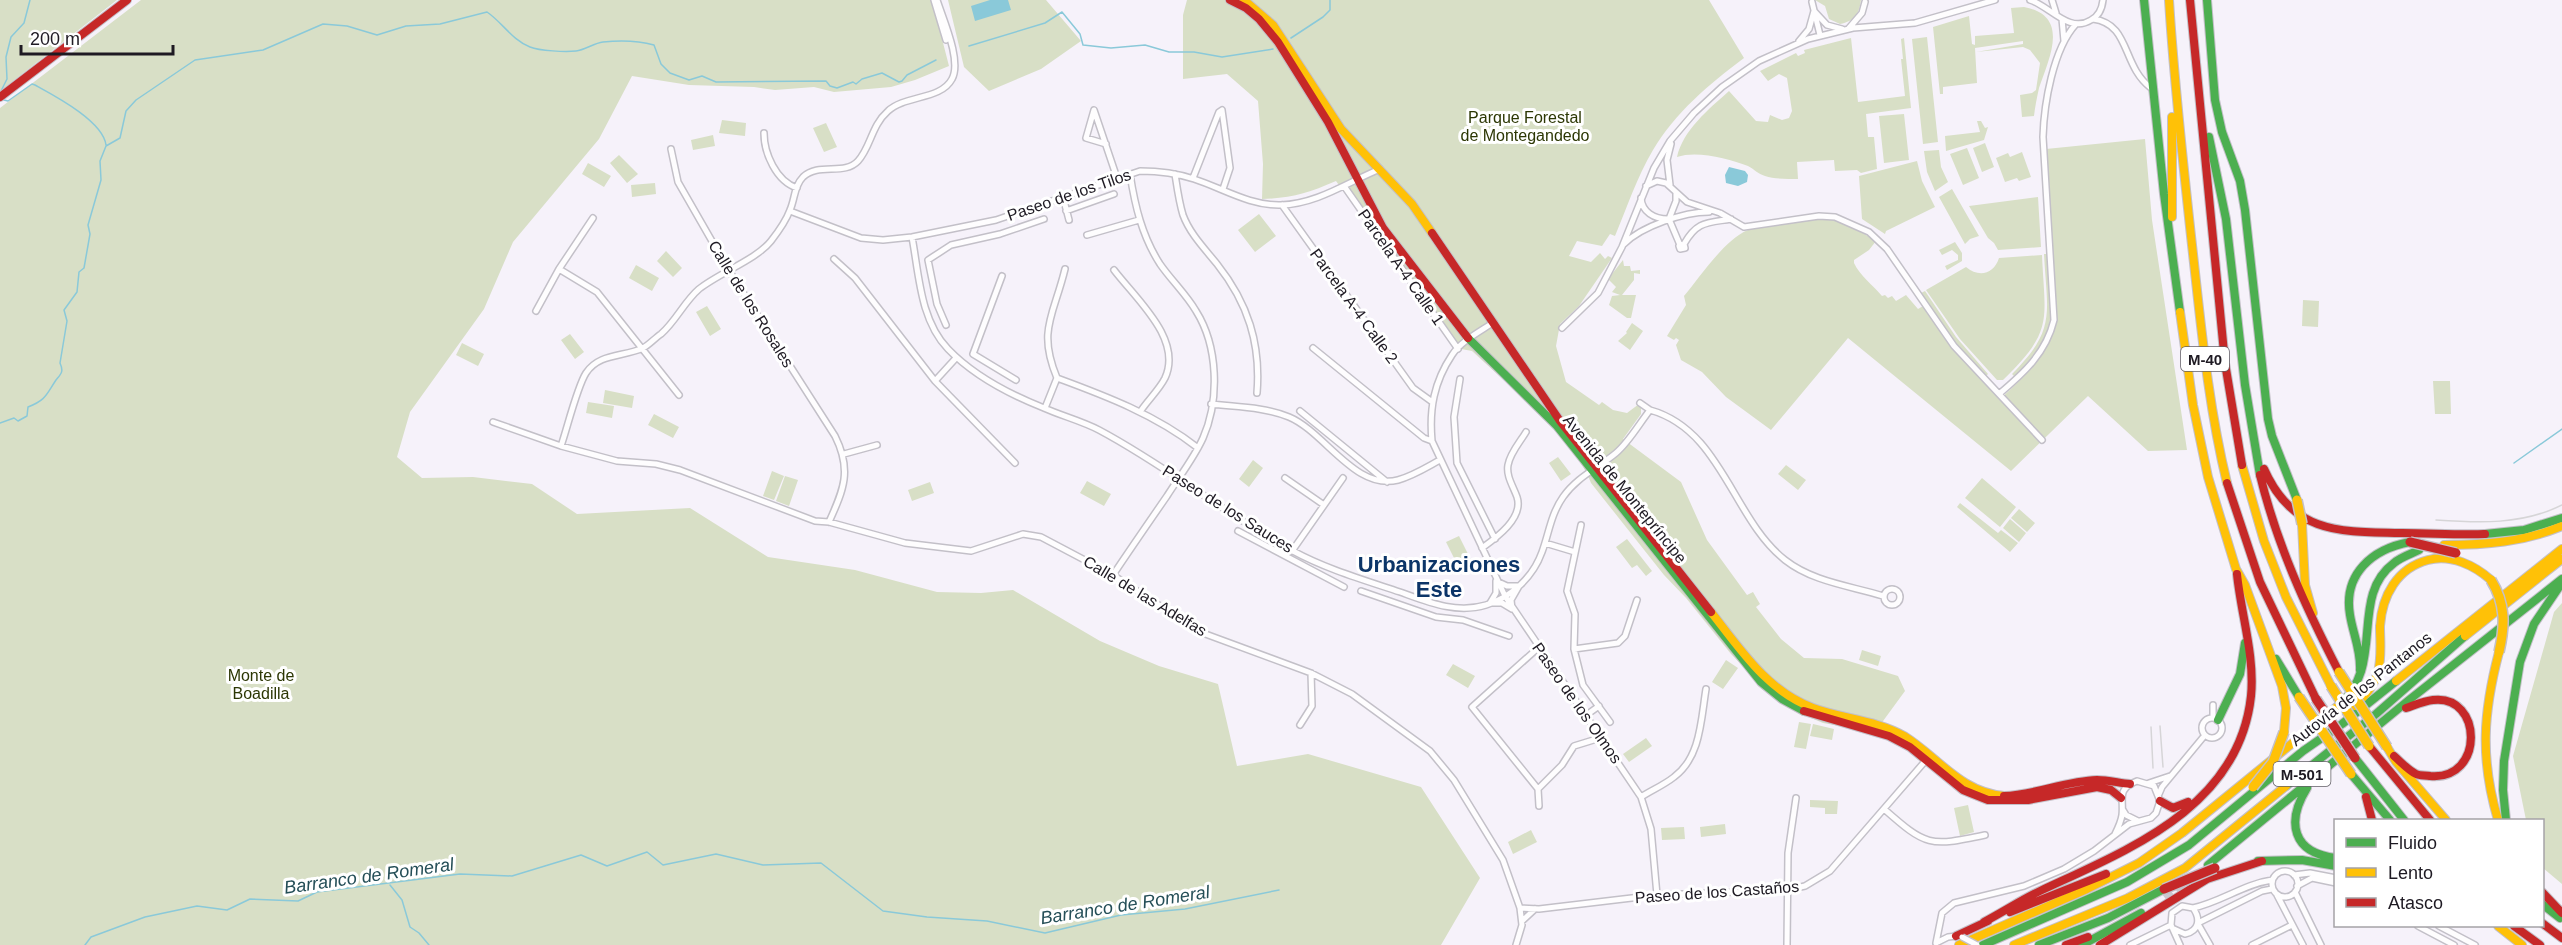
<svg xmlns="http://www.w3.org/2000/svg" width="2562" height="945" font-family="Arial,sans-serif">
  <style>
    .green { fill: #d8dfc6 }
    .water { fill: #8ac9d9 }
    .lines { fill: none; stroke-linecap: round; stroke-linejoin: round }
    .stream { stroke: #8ac9d9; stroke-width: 1.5 }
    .highway-tunnel { stroke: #cbc7cf; stroke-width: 9; stroke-dasharray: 9 4.5; stroke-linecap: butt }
    .street-casing { stroke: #c3c0c8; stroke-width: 8 }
    .fast-casing { stroke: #c3c0c8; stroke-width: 10 }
    .slow-casing { stroke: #c3c0c8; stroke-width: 10 }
    .jam-casing { stroke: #c3c0c8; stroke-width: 10 }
    .street { stroke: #fefdfe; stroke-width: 5 }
    .fast { stroke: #4caf50; stroke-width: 8 }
    .slow { stroke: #ffc107; stroke-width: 8 }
    .jam { stroke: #c62828; stroke-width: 8 }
    .tram { stroke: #d6d5d7; stroke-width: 1.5 }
    .street-bridge-casing { stroke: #c3c0c8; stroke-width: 8; stroke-linecap: butt }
    .slow-bridge-casing { stroke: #c3c0c8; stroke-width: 12; stroke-linecap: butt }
    .jam-bridge-casing { stroke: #c3c0c8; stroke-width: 12; stroke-linecap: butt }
    .street-bridge { stroke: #fefdfe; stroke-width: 5 }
    .slow-bridge { stroke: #ffc107; stroke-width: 9 }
    .jam-bridge { stroke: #c62828; stroke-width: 9 }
    .labels { text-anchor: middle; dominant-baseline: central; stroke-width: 6; stroke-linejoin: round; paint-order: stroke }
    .shield { fill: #fff; stroke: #625f65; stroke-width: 1.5 }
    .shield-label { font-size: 15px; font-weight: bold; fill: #1e1a23 }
    .park-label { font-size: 16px; fill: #2c3704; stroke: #fff }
    .street-label { font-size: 16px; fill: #1e1a23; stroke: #fff }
    .water-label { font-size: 18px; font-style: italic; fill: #244e57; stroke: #fff }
    .district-label { font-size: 22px; font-weight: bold; fill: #0c3568; stroke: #fff }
  </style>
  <rect width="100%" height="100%" fill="#f6f2fa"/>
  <!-- green -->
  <path class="green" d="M0 0H117L0 91Z
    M141 0H932L949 66 915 80 891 87 834 92 814 87 775 90 754 87 689 85 632 76 599 139 513 242 484 309 410 412 397 457 422 478 473 477 532 484 577 514 690 508 768 557 855 570 937 592 981 593 1013 590 1100 641 1159 666 1218 684 1237 766 1308 754 1421 787 1480 878 1441 945H0V108Z
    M948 0H1046L1081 41 1041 69 989 91 964 67Z
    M1187 0H1709L1744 58C1709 84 1675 113 1653 150 1637 177 1627 207 1615 236L1610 234 1602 246 1577 241 1569 256 1591 262 1600 253 1605 259 1608 256 1612 258 1579 306 1560 324 1556 346 1566 382 1599 405 1602 402 1613 410 1627 413 1639 404 1641 408V414L1623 439 1681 482 1707 540 1747 595 1753 592 1760 604 1756 607 1781 639 1804 658 1842 659 1898 676 1905 691 1875 732 1823 723 1799 713 1767 691 1731 654 1686 598 1664 575 1591 483C1577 442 1505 382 1472 351L1456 348 1336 181C1308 193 1293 198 1262 199L1263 164 1258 101 1227 74 1183 79V15Z
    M1815 0H1861C1859 14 1855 21 1840 24L1829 19 1825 6Z
    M2024 7C2071 16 2049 58 2039 88 2037 97 2035 107 2034 116L2022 117 2020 95 2032 93 2036 90 2040 63 2030 50 2023 47 1976 52 2023 44V41L1975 48 1977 83 1943 87V94H1940L1933 27 1969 16 1972 44 1975 45V36L2014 33 2011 8Z
    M1927 37 1938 142 1923 144 1912 39Z
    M1851 38 1858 102 1905 96 1901 59H1903L1901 39 1904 38 1911 108 1866 114 1868 137H1874L1877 169 1861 173 1857 170 1835 171 1834 160 1797 162 1798 179C1788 179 1774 179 1765 176 1758 174 1754 169 1748 166 1729 159 1697 150 1677 157 1683 130 1709 109 1729 91L1756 121 1768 122 1770 115 1782 120 1789 118 1792 111 1787 78 1779 74 1768 81 1760 71 1796 53 1798 56 1805 53 1804 50Z
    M1904 114 1909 160 1884 163 1879 116Z
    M722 120 746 123 745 136 719 133Z
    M1977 121H1981L1985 128 1988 127 1984 140 1946 151 1945 136 1980 132Z
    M826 123 837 147 824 152 813 128Z
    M713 135 715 146 693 150 691 140Z
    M2145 139 2152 220 2187 450 2148 451 2088 396 2011 471 1848 338 1771 430 1726 397 1702 372 1681 360 1676 345 1679 340 1676 338 1674 340 1667 336 1686 305 1684 296C1700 277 1725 239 1748 230 1765 223 1817 216 1834 220 1849 224 1863 233 1876 241L1869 250 1854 260V263C1860 276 1873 285 1882 296L1885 295 1888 298 1892 296 1896 301 1906 295 1918 309 1923 306 1947 342 2000 399C2026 375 2046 358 2055 322L2046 149Z
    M1985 143 1994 167 1982 172 1973 148Z
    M1967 148 1979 178 1963 185 1950 154Z
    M1939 150 1941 167 1948 182 1935 191 1927 172 1924 151Z
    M2022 152 2031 177 2019 181 2017 178 2005 182 1996 158 2008 153 2010 157Z
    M619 155 638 174 627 183 610 163Z
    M1917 161 1922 181 1935 207 1886 231 1885 234 1862 219 1859 176Z
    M588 163 611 176 604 187 582 174Z
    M655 183 656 194 632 197 631 185Z
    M1952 189 1979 236 1970 239 1965 244 1939 197Z
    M2038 197 2041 247 1998 250 1994 243 1988 238 1969 206Z
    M1259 214 1276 236 1255 252 1238 230Z
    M1955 242 1962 253V261L1947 270 1945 266 1958 260V255L1952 250 1942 255 1939 250Z
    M666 251 682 268 673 277 657 261Z
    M2044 254H2048C2052 314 2060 330 2015 377L2012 374C2057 329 2047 313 2044 254Z
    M2042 255C2045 322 2054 330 2003 380H1997L1960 339 1926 290 1966 267C1979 278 1994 274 1999 258Z
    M1623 260 1624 266H1630L1631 271 1640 270V274L1634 273V280L1622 295H1636L1631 318H1627L1609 305 1612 296 1620 295 1612 292 1616 287 1608 279Z
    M636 265 659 278 652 291 629 278Z
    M1925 291 1956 337 1988 374 1985 377 1949 336 1921 293Z
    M2303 300 2319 301 2318 327 2302 326Z
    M707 306 721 329 710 336 696 312Z
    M1632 323 1643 331 1630 350 1618 341 1627 333 1626 332Z
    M570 334 584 352 575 359 561 340Z
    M462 343 484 354 478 366 456 355Z
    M2433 381H2450L2451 414H2435Z
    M605 390 634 396 632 408 603 403Z
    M588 402 614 406 612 418 586 413Z
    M654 414 679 427 673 438 648 425Z
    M1558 457 1571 474 1561 481 1549 463Z
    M1253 460 1263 468 1249 487 1239 479Z
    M1786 465 1806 480 1798 490 1778 474Z
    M772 471 784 476 774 500 763 496Z
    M785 476 798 480 789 506 776 501Z
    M1982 478 2016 507 2000 527 1965 498Z
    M1087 481 1111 494 1104 506 1080 493Z
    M930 482 934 493 912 501 908 490Z
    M1960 503 1998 533 2001 530 2018 543 2010 552 1957 507Z
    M2019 509 2035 523 2027 532 2011 518Z
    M2010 519 2026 533 2019 542 2003 528Z
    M1459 536 1471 560 1458 566 1446 542Z
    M1627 539 1652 571 1646 576 1637 565 1632 568 1616 547Z
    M2562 603V884L2543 868 2542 820H2526L2513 756 2554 612Z
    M1862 650 1881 656 1878 666 1859 660Z
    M1726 660 1738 668 1723 689 1712 682Z
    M1453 664 1475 676 1468 688 1446 675Z
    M1799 722 1811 724 1806 749 1794 747Z
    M1813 724 1834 729 1832 740 1810 736Z
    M1646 738 1652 746 1629 762 1623 754Z
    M1810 800 1838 801 1837 814H1825V808L1810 807Z
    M1968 805 1974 832 1960 836 1954 808Z
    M1725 824 1726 834 1701 837 1700 827Z
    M1684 827 1685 839 1662 840 1661 828Z
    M1531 830 1537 842 1513 854 1508 842Z"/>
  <!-- water -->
  <path class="water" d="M990 0H1008L1011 10 975 21 971 6Z
    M1729 167 1745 171 1748 175 1747 182 1738 186 1726 183 1725 175Z"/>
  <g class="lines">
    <!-- stream -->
    <path class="stream" d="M1291 38 1323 17 1330 10V0
      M969 46 1045 23 1062 12 1080 34 1083 45 1111 48 1145 45 1169 52H1194L1222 57 1273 49
      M1 91 7 79 6 57 11 37 24 23 30 0
      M4 100 8 101 32 84 35 85C55 96 103 121 106 145
      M0 423 14 418 18 421 27 416 28 407C46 400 46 395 56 380 61 374 64 372 60 363L67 321 64 310 77 292 79 272 84 268 90 234 88 225 101 180 100 161 106 146 120 138 126 111 136 100 195 60 263 50 323 24 347 26 377 35 406 26 440 24 487 12C502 22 512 40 530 47 540 51 565 52 576 51 585 50 594 43 603 42 621 40 636 40 654 45L661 64 670 73 689 80 702 76 716 82 826 81 830 86 837 88 853 82 856 84 862 79 882 73 899 82 902 81 907 75 936 60
      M2514 463 2562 429
      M390 885 402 900 410 927 419 933 429 945
      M85 945 91 937 145 917 197 906 227 910 250 899 298 901 317 892 460 874 512 876 581 855 607 866 647 852 663 865 716 854 763 865 821 863 883 911 927 917 987 921 1045 933 1121 915 1185 909 1279 890"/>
    <!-- highway-tunnel -->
    <path class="highway-tunnel" d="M2165 898 2187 881"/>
    <defs>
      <path id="street" d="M934 0 946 40
        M2030 0C2050 6 2069 34 2091 20 2099 16 2102 9 2103 0
        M2052 0 2056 13
        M1812 2 1820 35
        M1814 11 1827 25 1842 29
        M2062 19 2064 41
        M2093 19C2131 24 2121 65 2151 88
        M1849 28 1862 13 1865 2
        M1799 41 1809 29 1814 11
        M764 133C764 153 776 181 797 188
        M1106 144 1086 138 1094 110 1117 178
        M671 149 678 182 728 269 835 436C852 470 844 489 829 522
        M1175 174C1177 187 1179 202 1183 215 1190 234 1205 249 1217 264 1248 303 1261 344 1257 393
        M1193 178 1219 112 1222 110 1230 168 1223 189
        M1670 185 1667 160 1671 144
        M1344 186 1458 349
        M1646 186 1657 181 1666 183 1687 202 1720 213 1744 227 1819 216 1835 217 1869 232 1887 249 1954 346 2042 440
        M1063 197 1069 220
        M1641 198C1642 212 1654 219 1668 219
        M1282 205 1413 388 1431 401
        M790 211 861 238 883 240 912 237 996 220 1140 171C1159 171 1176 173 1194 179 1222 188 1250 206 1281 205 1317 204 1348 182 1380 169
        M1066 211 1114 194
        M1669 219 1676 201V193
        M1669 219 1680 245
        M1087 235 1139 220
        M912 237C919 274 920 320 948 349 973 375 1011 395 1044 408 1062 416 1082 421 1099 430 1167 466 1226 515 1293 551 1326 569 1364 580 1400 592 1428 602 1456 614 1486 605 1512 597 1533 577 1542 552 1549 533 1551 514 1563 497 1577 477 1598 468 1616 453 1629 442 1639 424 1650 410L1640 403
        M1624 244C1642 226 1684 212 1709 212
        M1684 244 1679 246 1680 249 1685 248 1684 244C1697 221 1707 223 1731 219
        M834 259 855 278 935 381 1015 463
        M559 269 597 292 679 395
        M1114 270C1136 299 1183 339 1165 378 1159 390 1147 401 1140 412
        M1002 276 973 354 1016 380
        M536 311 559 269 593 218
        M1494 322C1481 331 1461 341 1452 355 1434 382 1429 409 1432 441L1505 596 1641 797 1651 829 1657 895
        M946 325 937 304 928 260 951 245 1000 234 1044 219
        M1562 328 1598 293 1622 247 1654 168 1670 141 1694 113 1722 87 1759 61 1808 39 1853 28 1915 23 1995 0
        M1313 348 1424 438 1432 441
        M1057 378C1037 330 1054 315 1065 269
        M1460 379 1454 417 1457 463 1495 539
        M935 381 956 358
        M1999 394C2024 373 2046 353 2054 320L2043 137C2044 104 2053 49 2076 24
        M1211 404C1237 407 1265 407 1289 417 1325 432 1355 491 1398 480 1413 476 1427 467 1440 460
        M1045 408 1057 378C1106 396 1156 415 1198 448
        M1650 410C1722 430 1732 518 1785 560 1813 582 1851 586 1883 596
        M1300 411 1387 482
        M493 422 561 446 617 461 656 464 680 470 815 521 829 522 905 543 971 551 1023 534 1041 537 1113 575 1200 632 1311 673 1352 694 1430 751 1454 780 1503 860 1520 908 1522 925 1516 945
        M561 446C567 429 577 387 586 373 599 353 624 357 643 348 649 345 655 338 661 334 676 321 684 302 699 289 719 273 757 259 771 241 778 232 786 221 790 210 795 199 794 186 803 177 819 162 844 176 858 161 871 147 871 126 888 111 905 95 941 100 952 79 962 61 943 19 937 0
        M844 454 877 445
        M1285 478 1324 505
        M1581 525 1567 591 1575 614 1574 649 1583 685 1610 722
        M1238 531 1344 587
        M1545 543 1575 552
        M1482 548C1496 538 1524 518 1517 497 1513 486 1506 476 1508 465 1510 453 1520 442 1526 432
        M1292 551 1343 478
        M1113 575C1131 548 1149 522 1167 496 1179 477 1194 458 1203 438 1220 399 1218 346 1196 311 1186 294 1171 280 1160 264 1142 236 1135 206 1130 174
        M1496 581 1507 586H1519L1511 600 1512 609 1502 603H1490L1496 593Z
        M1884 597a8 8 0 1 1 16 0a8 8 0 1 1-16 0Z
        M1361 591 1436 617 1463 620 1509 636
        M1574 649 1618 643 1625 636 1637 600
        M1585 716 1599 706
        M2213 718V705
        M2202 728a10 10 0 1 1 20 0a10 10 0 1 1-20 0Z
        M1300 725 1312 706 1311 673
        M2149 783 2170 776
        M1538 789 1472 707 1538 648
        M2159 794 2162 787 2205 735
        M1641 797C1652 790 1664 785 1674 777 1701 757 1701 719 1706 689
        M1539 806 1538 789 1562 765 1574 746 1600 738
        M1884 809C1926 846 1929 847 1985 835
        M2123 810 2126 815 2138 821
        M2272 884a13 13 0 1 1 26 0a13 13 0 1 1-26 0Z
        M2294 875 2310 873 2336 878
        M2297 886 2312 878 2336 883
        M2295 892 2321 945
        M2277 895 2303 945
        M1520 908 1539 909 1657 895 1787 890 1805 886 1830 871 1927 759
        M2193 908C2221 902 2244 884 2272 880
        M1522 921 1535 909
        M2198 923 2262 891 2272 889
        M2198 924 2210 945
        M2418 926 2454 945
        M2439 926 2475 945
        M2174 929 2185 934C2199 931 2201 919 2193 908L2182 906 2172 913 2171 925 2180 945
        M1938 942 1948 937 1957 936
        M1936 943 1942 913 1954 903 2024 886 2064 869 2094 851 2129 824 2151 818 2156 813 2160 801 2154 786 2137 781C2116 789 2124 799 2122 815 2121 822 2118 828 2115 834
        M1787 945 1788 853 1796 798
        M2130 945 2171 925
        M2252 945 2292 925"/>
      <path id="fast" d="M2144 0 2164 194 2180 312
        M2207 0 2215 100 2222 132 2240 181 2245 210 2268 419 2272 436 2297 500
        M2209 137 2226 219 2245 385 2260 475
        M1468 338 1557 426 1761 682 1782 699 1804 711
        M2485 534 2524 530 2562 518
        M2276 659 2299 697
        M2360 670C2361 650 2353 634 2350 615 2343 574 2372 549 2410 542
        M2338 706C2387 666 2348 597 2394 563 2401 557 2411 554 2419 550
        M2218 720 2240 674 2245 643
        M2355 758 2404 820
        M2351 774 2390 820
        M2286 786 2376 714 2465 636
        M2307 788C2286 822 2292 853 2336 858
        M2506 820 2503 790 2504 761 2520 662 2534 624 2561 584
        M2258 861 2302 860 2336 866
        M2208 865 2409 700 2562 579
        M2542 904 2560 918
        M1983 945 2127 882 2189 845 2303 751 2342 724 2396 681
        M2039 945 2108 918 2164 889
        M2082 945 2141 913"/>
      <path id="slow" d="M1244 0 1273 25 1341 129 1412 204 1432 233
        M2169 0C2174 82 2183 163 2192 245 2201 325 2208 405 2227 483
        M2172 117V217
        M2180 312 2193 405 2208 477 2236 569 2245 585 2282 686 2286 708 2284 732
        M2242 465 2264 541 2286 597 2331 686
        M2302 524 2305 585 2313 613
        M2444 545C2485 545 2524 542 2562 526
        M1711 612C1740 649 1767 691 1813 708 1843 719 1876 720 1904 736 1939 758 1960 792 2004 796
        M2465 636 2562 559
        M2396 681 2562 549
        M2355 706C2365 696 2374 686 2378 672 2382 657 2380 641 2380 626 2382 596 2397 568 2428 560 2451 554 2474 565 2491 580
        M2387 747 2396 762 2446 820
        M2498 820C2480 759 2483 713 2499 652
        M2498 926 2522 945
        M1959 945 2087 889 2139 863 2182 833 2338 706
        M2014 945 2128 898 2185 868 2286 786"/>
      <path id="jam" d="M1230 0 1246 8 1259 19 1278 42 1328 122 1383 228 1468 338
        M2190 0 2225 363 2242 465
        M0 97 127 0
        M1432 233 1560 421 1711 612
        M2264 469C2293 534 2339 532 2402 533 2430 533 2457 535 2485 534
        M2260 475C2277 545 2306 608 2339 672
        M2227 483 2260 582 2316 699
        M1804 711 1889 736 1910 747 1963 790 1988 800H2028L2097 787 2111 790 2121 798
        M2369 746 2430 820
        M2394 756C2401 762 2408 770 2416 774 2420 776 2425 775 2430 776 2485 781 2483 694 2433 700 2424 701 2415 705 2406 708
        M2004 796C2036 795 2065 781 2097 780 2108 780 2119 783 2130 784
        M2366 797 2372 820
        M2160 801 2173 808 2188 802
        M2542 892 2562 913
        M2010 912 2106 874
        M1984 922C2003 912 2021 900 2040 891 2127 850 2239 808 2251 696 2255 656 2241 614 2237 574
        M2542 923 2562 938
        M2514 926 2540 945
        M1956 936 1988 921
        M2066 945 2088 937
        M2100 945 2207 879 2262 861"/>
    </defs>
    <!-- street casing -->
    <use href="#street" class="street-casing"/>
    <!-- fast casing -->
    <use href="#fast" class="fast-casing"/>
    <!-- slow casing -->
    <use href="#slow" class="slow-casing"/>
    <!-- jam casing -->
    <use href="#jam" class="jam-casing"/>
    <!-- street -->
    <use href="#street" class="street"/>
    <!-- fast -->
    <use href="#fast" class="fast"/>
    <!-- slow -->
    <use href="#slow" class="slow"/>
    <!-- jam -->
    <use href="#jam" class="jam"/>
    <!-- tram -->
    <path class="tram" d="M2436 520C2479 523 2522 525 2562 505
      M2160 726 2163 767
      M2151 727 2153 768"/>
    <defs>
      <path id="street-bridge" d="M1962 937 1977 945"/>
      <path id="slow-bridge" d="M2297 500 2302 524
        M2491 580C2506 604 2505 626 2499 652
        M2339 672 2387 747
        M2331 686 2369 746
        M2299 697 2351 774
        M2253 787 2273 762 2284 732"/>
      <path id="jam-bridge" d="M2410 542 2456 553
        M2316 699 2355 758
        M2164 889 2215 868"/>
    </defs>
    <!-- street-bridge casing -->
    <use href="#street-bridge" class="street-bridge-casing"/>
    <!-- slow-bridge casing -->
    <use href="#slow-bridge" class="slow-bridge-casing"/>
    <!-- jam-bridge casing -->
    <use href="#jam-bridge" class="jam-bridge-casing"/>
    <!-- street-bridge -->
    <use href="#street-bridge" class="street-bridge"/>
    <!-- slow-bridge -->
    <use href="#slow-bridge" class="slow-bridge"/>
    <!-- jam-bridge -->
    <use href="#jam-bridge" class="jam-bridge"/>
  </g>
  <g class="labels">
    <!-- shield labels -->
    <g class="shield">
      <rect x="2181" y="347" width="48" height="24" rx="4.5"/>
      <rect x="2273.5" y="762" width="57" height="24" rx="4.5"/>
    </g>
    <g class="shield-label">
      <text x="2205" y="359">M-40</text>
      <text x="2302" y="774">M-501</text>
    </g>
    <!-- park labels -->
    <g class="park-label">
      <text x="1525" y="117">Parque Forestal<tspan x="1525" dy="18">de Montegandedo</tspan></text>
      <text x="261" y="675">Monte de<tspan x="261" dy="18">Boadilla</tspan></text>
    </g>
    <!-- street labels -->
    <g class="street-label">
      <text transform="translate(1069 195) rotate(-19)">Paseo de los Tilos</text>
      <text transform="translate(1401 267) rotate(55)">Parcela A-4 Calle 1</text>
      <text transform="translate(751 304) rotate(58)">Calle de los Rosales</text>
      <text transform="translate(1354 306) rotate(54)">Parcela A-4 Calle 2</text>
      <text transform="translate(1625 489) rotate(51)">Avenida de Montepríncipe</text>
      <text transform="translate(1228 509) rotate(32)">Paseo de los Sauces</text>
      <text transform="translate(1145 596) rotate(31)">Calle de las Adelfas</text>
      <text transform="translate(2361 689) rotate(-38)">Autovía de los Pantanos</text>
      <text transform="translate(1577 703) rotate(55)">Paseo de los Olmos</text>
      <text transform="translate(1717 892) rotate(-4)">Paseo de los Castaños</text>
    </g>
    <!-- water labels -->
    <g class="water-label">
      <text transform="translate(369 876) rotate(-8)">Barranco de Romeral</text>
      <text transform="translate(1125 905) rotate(-9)">Barranco de Romeral</text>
    </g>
    <!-- district labels -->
    <g class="district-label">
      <text x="1439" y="564">Urbanizaciones<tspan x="1439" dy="25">Este</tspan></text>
    </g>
  </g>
  <!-- legend -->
  <rect x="2334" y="819" width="210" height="108" fill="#ffffff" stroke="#a5a3a7" stroke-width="1.5"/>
  <rect x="2346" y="838" width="30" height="9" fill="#4caf50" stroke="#a5a3a7" stroke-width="1.5"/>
  <text x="2388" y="849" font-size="18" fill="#1e1a23">Fluido</text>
  <rect x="2346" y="868" width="30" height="9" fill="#ffc107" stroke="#a5a3a7" stroke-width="1.5"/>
  <text x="2388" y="879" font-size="18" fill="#1e1a23">Lento</text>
  <rect x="2346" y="898" width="30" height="9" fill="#c62828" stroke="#a5a3a7" stroke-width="1.5"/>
  <text x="2388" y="909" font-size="18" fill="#1e1a23">Atasco</text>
  <!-- scale -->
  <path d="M21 45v9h152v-9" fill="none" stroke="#1e1a23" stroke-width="3"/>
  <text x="30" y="45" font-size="18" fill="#1e1a23" stroke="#ffffff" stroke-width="4.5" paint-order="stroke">200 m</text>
</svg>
